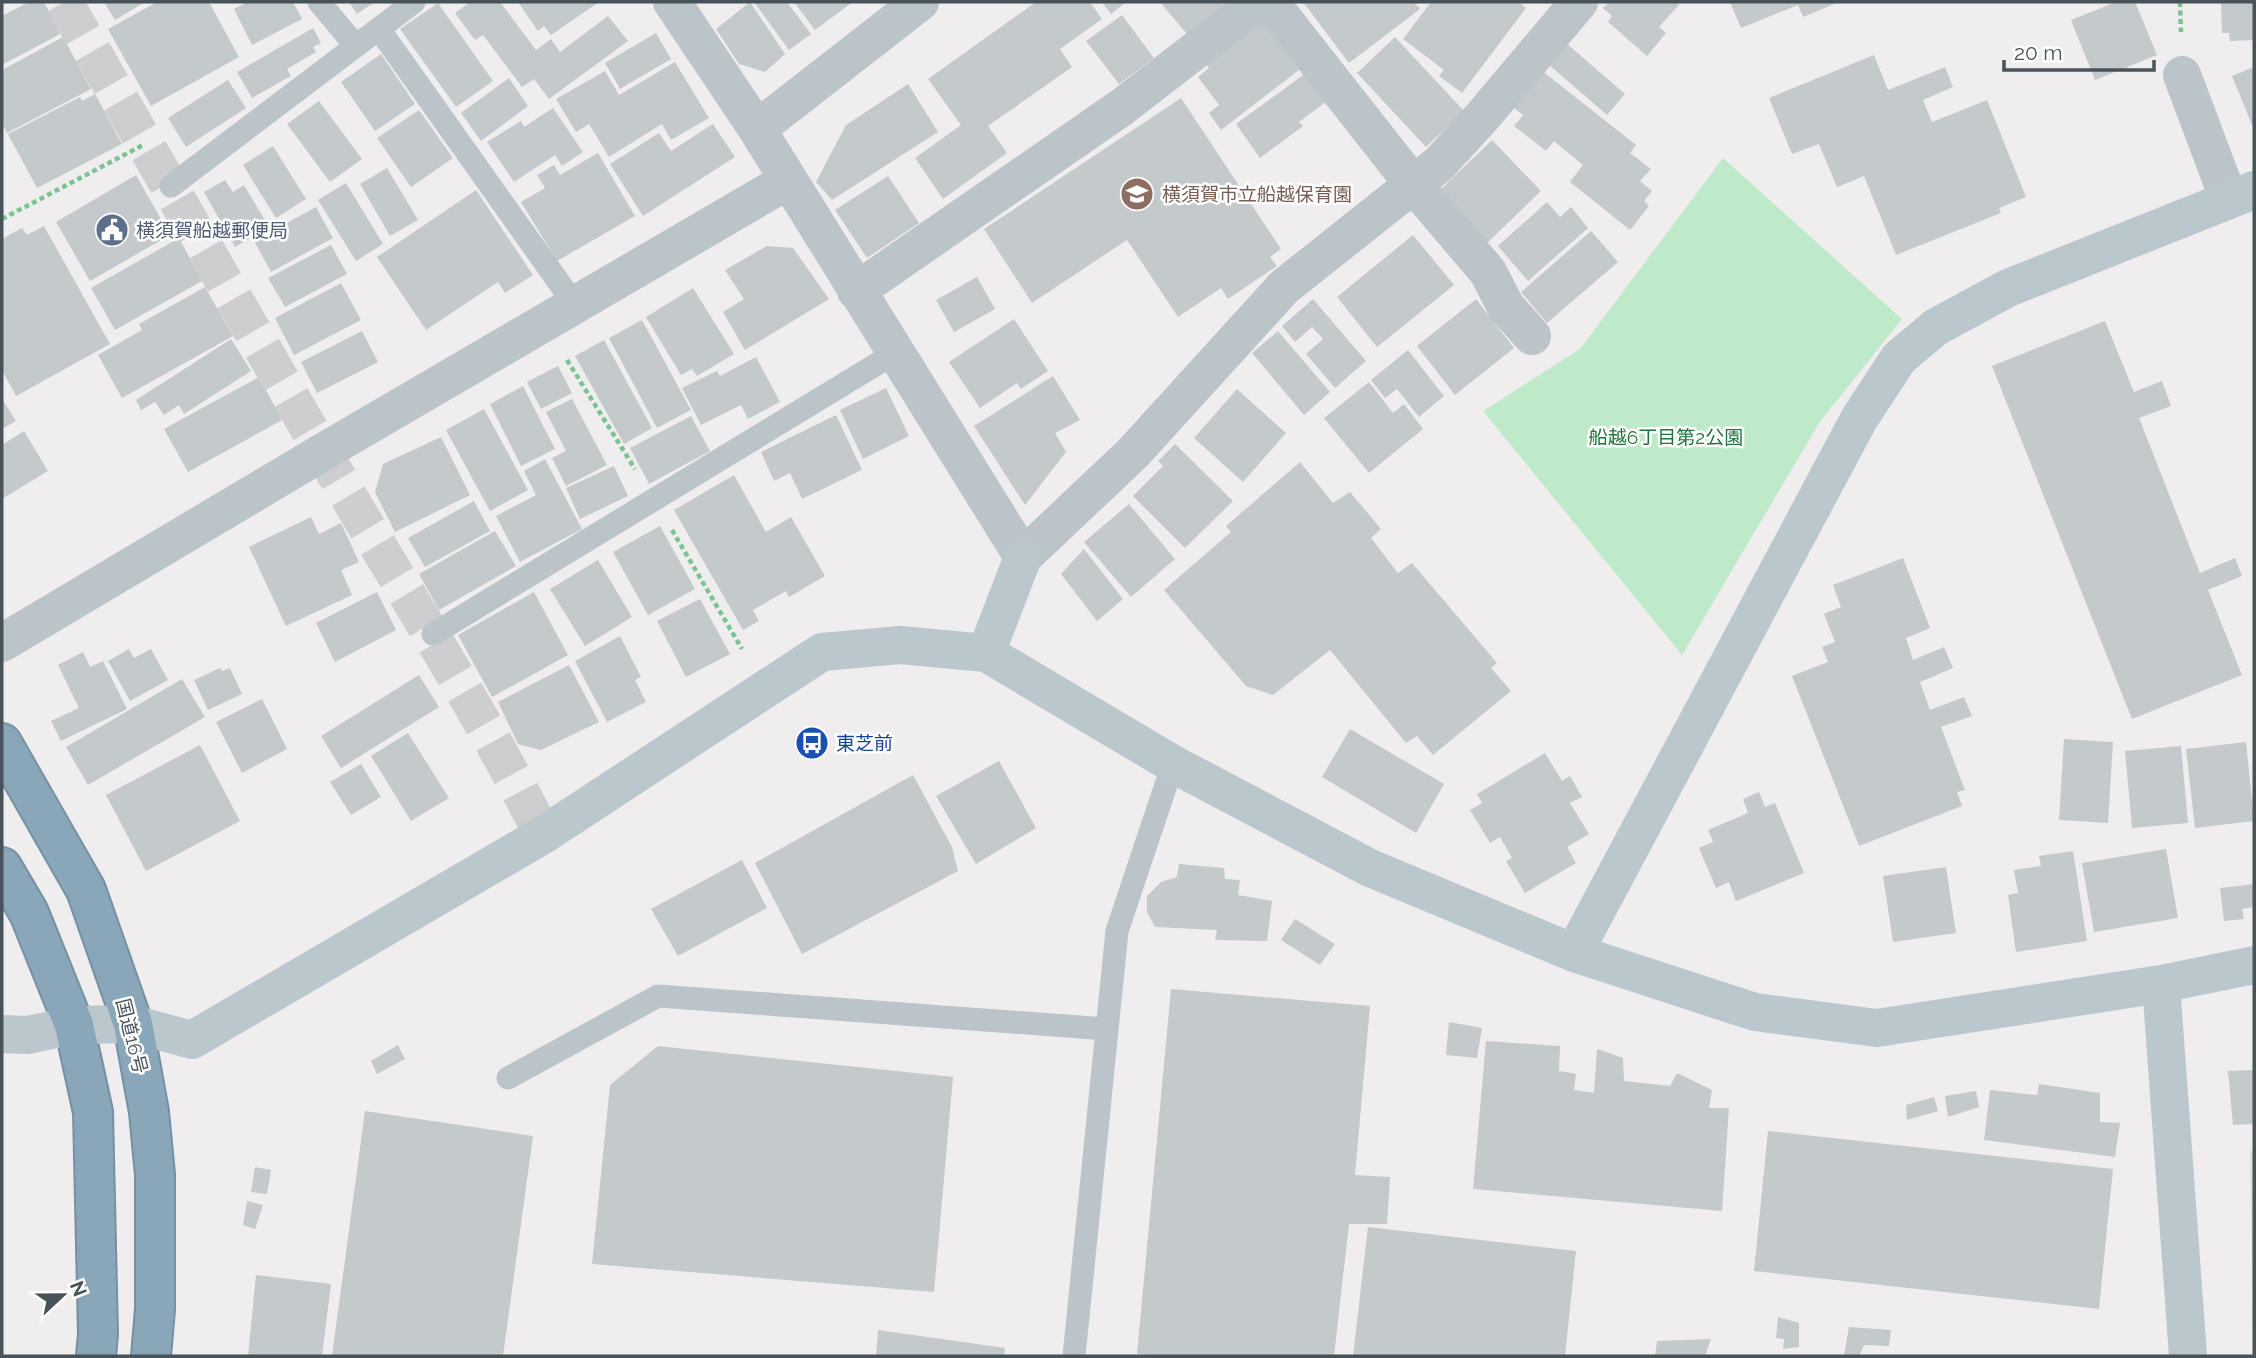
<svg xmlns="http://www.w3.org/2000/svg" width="2256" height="1358" font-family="Raleway,'Noto Sans JP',sans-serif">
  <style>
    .education { fill: #e0dedf }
    .green { fill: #bfeac9 }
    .building { fill: #c4c9cc }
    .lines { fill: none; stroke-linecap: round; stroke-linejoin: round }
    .street-tunnel { stroke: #ceced0; stroke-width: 38; stroke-dasharray: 38 19; stroke-linecap: butt }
    .highway-casing { stroke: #7492a3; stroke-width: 42 }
    .path { stroke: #7ac494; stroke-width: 4.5; stroke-dasharray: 5 3.5; stroke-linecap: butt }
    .lane { stroke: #bac4c9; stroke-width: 23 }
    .street { stroke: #bac4c9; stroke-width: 38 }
    .secondary { stroke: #bac7cd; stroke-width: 38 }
    .highway { stroke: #89a7b8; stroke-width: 38 }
    .labels { text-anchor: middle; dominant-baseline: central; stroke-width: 5; stroke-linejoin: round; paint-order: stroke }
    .education-label { font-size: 19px; fill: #785e54; stroke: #fff; text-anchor: start }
    .service-label { font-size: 19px; fill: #4e5e75; stroke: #fff; text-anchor: start }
    .park-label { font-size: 19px; fill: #1f733b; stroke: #fff }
    .transit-label { font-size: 19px; fill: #164399; stroke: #fff; text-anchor: start }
    .street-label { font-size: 19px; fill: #475359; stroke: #fff }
  </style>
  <rect width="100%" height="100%" fill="#f0edee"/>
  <!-- education -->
  <path class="education" d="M2250 1151H2254V1356H2253Z"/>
  <!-- green -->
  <path class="green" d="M1723 158 1902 319 1819 423 1682 655 1483 411 1580 349Z"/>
  <!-- building -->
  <path class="building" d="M29 2H44L60 34 2 65V16Z
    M104 2H145L115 20Z
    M157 2H209L239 57 151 106 108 29Z
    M248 2H293L302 19 252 45 234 9Z
    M349 2H375L357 14Z
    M470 2H500L536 50 551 39 560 52 608 16 628 41 549 99 534 79 522 87 483 35 475 40 455 13Z
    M518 2H599L551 35 544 26 538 31Z
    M750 2 785 54 765 72 739 64 716 29Z
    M754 2H787L811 34 789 50Z
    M794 2H853L815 30Z
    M1036 2H1090L1102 19 1060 49 1072 67 988 126 1007 153 943 199 915 158 961 125 928 79Z
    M1102 2H1126L1111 14Z
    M1160 2H1237L1192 40Z
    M1303 2H1414L1420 9 1349 63Z
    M1431 2H1519L1526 8 1462 93 1439 76 1444 70 1403 39Z
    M1609 2H1676L1679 5 1659 27 1666 33 1647 56 1608 22 1612 16 1603 8Z
    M1730 2H1839L1803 17 1798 5 1741 28Z
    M2116 2H2135L2157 55 2095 80 2071 20Z
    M2221 2H2254V40L2230 41 2229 33H2222Z
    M438 3 493 81 456 107 400 29Z
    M1122 15 1154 58 1119 84 1086 41Z
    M1261 20 1299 70 1221 130 1209 113 1219 105 1198 77 1209 68 1205 62Z
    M313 28 321 43 313 47 316 52 287 69 291 76 252 98 237 72Z
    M656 33 671 59 620 89 605 63Z
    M63 37 91 89 7 133 2 123V70Z
    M1395 37 1464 111 1426 147 1357 73Z
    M1566 43 1625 94 1607 115 1548 64Z
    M381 54 415 104 375 131 341 82Z
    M1874 55 1888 90 1945 67 1953 87 1923 100 1932 122 1987 100 2026 197 1999 208 2001 213 1896 255 1864 176 1837 187 1819 144 1792 154 1769 98Z
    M675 62 709 118 671 140 662 124 609 157 589 124 576 132 556 99 605 71 619 95Z
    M2254 67V130L2232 76Z
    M1541 70 1636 145 1630 153 1651 169 1640 181 1652 191 1644 201 1649 206 1630 230 1570 182 1583 165 1554 141 1546 151 1514 126 1523 115 1513 107Z
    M1306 73 1327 101 1299 122 1303 126 1260 158 1236 124Z
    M509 78 528 106 481 141 461 113Z
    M228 80 246 108 186 147 168 118Z
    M908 84 938 132 832 200 816 182 846 125Z
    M95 94 122 144 37 188 8 134 80 97 82 101Z
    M1181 98 1281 249 1270 257 1277 266 1228 299 1221 288 1178 317 1127 240 1032 303 984 229Z
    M319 101 362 159 330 182 287 124Z
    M553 108 583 152 562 166 555 155 514 182 487 142 521 121 524 127Z
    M419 110 453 158 411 187 377 138Z
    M713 124 735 157 643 216 610 164 659 133 671 151Z
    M1492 140 1541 191 1487 243 1438 192Z
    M273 146 306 199 276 218 243 165Z
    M598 153 635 216 557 261 521 202 545 188 537 175 554 165 560 175Z
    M387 168 418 220 390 236 360 184Z
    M136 175 170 235 90 281 56 222Z
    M888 176 919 223 867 258 835 210Z
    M225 180 233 192 244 185 269 227 235 247 204 192Z
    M346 183 383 244 356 261 318 200Z
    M476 190 533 275 505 293 498 282 426 330 377 257Z
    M1547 202 1560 217 1571 207 1588 228 1528 281 1498 246Z
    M316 207 333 238 271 272 254 241Z
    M44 226 110 344 16 396 2 370V239L22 228 27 235Z
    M1591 231 1618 262 1547 323 1521 292Z
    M1413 235 1454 285 1377 347 1337 297Z
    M179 238 202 281 115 330 91 288Z
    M331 245 347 274 285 307 268 278Z
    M767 246 793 248 829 299 745 350 723 312 744 299 725 270Z
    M977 277 995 309 954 332 936 300Z
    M341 283 361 320 294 355 275 318Z
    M205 287 233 336 122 398 98 355 142 330 139 324Z
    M693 288 734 354 697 376 692 369 681 375 646 317Z
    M1313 299 1366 361 1335 388 1306 354 1323 339 1312 327 1295 342 1282 326Z
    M1476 299 1514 348 1455 395 1417 346Z
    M1014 319 1048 371 1021 389 1017 383 980 408 949 362Z
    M642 320 691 410 657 428 609 338Z
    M2105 321 2134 392 2162 381 2171 406 2139 418 2200 573 2235 558 2242 576 2208 590 2242 675 2132 719 1992 366Z
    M362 331 378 362 317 393 301 362Z
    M1278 331 1330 392 1304 415 1252 353Z
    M231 339 251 371 184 414 179 405 164 415 155 402 141 410 136 400Z
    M604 340 652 428 624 444 575 356Z
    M1408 350 1444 396 1419 417 1397 389 1385 398 1371 380Z
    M756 357 780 402 748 419 741 405 701 425 682 388 717 371 720 376Z
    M558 366 572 393 541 409 527 382Z
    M1053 376 1080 420 1055 433 1066 452 1025 505 974 426Z
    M259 377 282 420 188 472 164 429Z
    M1369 382 1393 413 1404 404 1423 429 1369 473 1324 418Z
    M523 386 555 449 521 466 490 404Z
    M886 388 909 436 863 459 840 410Z
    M1237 389 1286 433 1243 482 1194 438Z
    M2 399 16 421 2 429Z
    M572 399 607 465 566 486 552 458 566 451 546 412Z
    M484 409 528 490 490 511 446 430Z
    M836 415 862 470 802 499 790 473 774 481 761 452Z
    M691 416 710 451 649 484 630 448Z
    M24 431 48 471 2 499V445Z
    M441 437 470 495 395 532 375 492 383 464Z
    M1175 444 1233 501 1185 548 1133 496 1163 466 1158 461Z
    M545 459 582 529 520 562 496 516 536 495 524 471Z
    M1300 462 1333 503 1350 492 1381 529 1371 538 1398 573 1412 563 1497 663 1491 668 1511 691 1433 755 1417 736 1406 743 1330 650 1273 695 1246 686 1164 590 1231 532 1226 526Z
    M614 466 628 496 580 519 566 488Z
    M734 475 766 532 791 517 825 576 789 597 786 591 753 610 759 621 743 630 674 510Z
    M474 501 490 531 425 567 408 538Z
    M1129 504 1175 559 1131 597 1084 542Z
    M311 517 319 534 341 523 359 562 341 570 352 595 286 626 249 547Z
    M660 526 695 589 648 615 613 552Z
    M495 531 516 566 439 610 419 574Z
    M1084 549 1123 599 1097 621 1061 574Z
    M1903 558 1930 628 1906 638 1913 660 1944 647 1953 668 1920 682 1930 710 1964 697 1972 716 1941 727 1965 790 1957 792 1962 806 1859 846 1792 676 1828 662 1822 647 1835 642 1824 614 1841 607 1833 585Z
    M598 560 632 617 585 646 550 589Z
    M377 592 396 630 335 662 316 623Z
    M534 592 568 655 492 697 458 635Z
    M700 599 730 654 686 677 657 621Z
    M620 636 641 677 635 680 646 702 607 722 575 661Z
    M129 649 134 658 151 649 168 680 130 701 108 661Z
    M83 652 90 667 103 661 127 709 61 741 51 721 79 708 58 665Z
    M569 665 599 722 541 750 518 744 498 702Z
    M220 668 222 671 230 668 242 694 208 710 194 680Z
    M419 675 439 707 341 768 321 736Z
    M182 679 205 717 88 785 66 747Z
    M262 699 287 749 242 773 216 722Z
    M1350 729 1444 784 1416 833 1322 777Z
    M408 733 449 798 411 821 371 756Z
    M2064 739 2113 742 2108 823 2059 820Z
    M2246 742 2254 821 2195 828 2186 749Z
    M200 745 240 821 146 871 106 795Z
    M2181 746 2188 823 2132 828 2125 751Z
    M1545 753 1562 781 1570 776 1582 797 1570 803 1589 834 1567 847 1576 863 1525 893 1506 861 1512 858 1500 837 1490 843 1470 810 1482 803 1477 794Z
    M999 761 1036 828 976 864 936 796Z
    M361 764 381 797 351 815 330 782Z
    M913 775 952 847 958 871 802 954 755 863Z
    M1759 792 1765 807 1775 803 1804 873 1736 901 1729 882 1716 888 1699 848 1713 842 1708 830 1748 813 1743 799Z
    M2166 849 2178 918 2094 932 2082 863Z
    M2073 851 2087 941 2016 952 2008 895 2018 893 2014 870 2041 866 2039 856Z
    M742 860 767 908 678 956 651 909Z
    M1179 864 1224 868 1225 879 1240 880 1238 895 1272 901 1267 941 1215 940 1217 930 1155 927 1147 912V896L1161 882 1177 877Z
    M1946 867 1956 933 1893 942 1883 876Z
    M2254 884V907L2242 909 2244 919 2224 921 2220 888Z
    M1295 919 1335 944 1320 965 1281 940Z
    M1171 989 1370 1006 1355 1175 1390 1177 1387 1224H1349L1334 1356H1161L1137 1354Z
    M1449 1022 1482 1028 1477 1058 1446 1055Z
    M1486 1041 1560 1046 1559 1071 1576 1074 1574 1090 1594 1093 1597 1049 1623 1058 1624 1081 1670 1086 1677 1073 1712 1090 1709 1108H1729L1722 1211 1473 1189Z
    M398 1045 405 1059 377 1074 371 1061Z
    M658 1046 953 1077 934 1292 592 1264 610 1085Z
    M2254 1070V1124L2233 1125 2228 1071Z
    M2039 1084 2100 1093V1122L2120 1123 2115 1157 1984 1140 1990 1090 2037 1095Z
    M1976 1091 1979 1107 1948 1117 1945 1096Z
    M1934 1097 1938 1111 1907 1120 1906 1105Z
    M365 1111 533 1136 503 1356H332Z
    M1768 1131 2113 1169 2099 1309 1754 1271Z
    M255 1167 271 1170 267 1194 251 1192Z
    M247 1201 263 1205 255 1229 243 1225Z
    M1368 1227 1576 1251 1565 1356H1353Z
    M256 1275 331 1284 322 1356H248Z
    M1778 1317 1799 1323V1347L1783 1349 1784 1339 1776 1338Z
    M1849 1327 1891 1330 1889 1346 1864 1345 1859 1356 1844 1355Z
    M878 1330 1005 1348 1004 1356H876Z
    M1711 1339 1705 1356H1655L1657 1341Z"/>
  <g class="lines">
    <!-- street-tunnel -->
    <path class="street-tunnel" d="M64 2C150 152 235 302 322 451 396 579 476 703 543 835"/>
    <defs>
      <path id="highway" d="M2 743 86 890 133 1024 149 1112 155 1175V1309L151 1356
        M2 867 29 913 74 1025 93 1112 98 1334 96 1356"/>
    </defs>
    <!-- highway casing -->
    <use href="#highway" class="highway-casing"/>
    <!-- path -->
    <path class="path" d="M2180 2 2181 32
      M2 219 145 144
      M567 360 635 469
      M672 530 742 649"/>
    <!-- lane -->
    <path class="lane" d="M319 2 356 46
      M379 29 575 305
      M171 186 414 2
      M433 634 895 353
      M508 1078 658 996 1107 1029
      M1074 1356 1117 931 1173 764"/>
    <!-- street -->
    <path class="street" d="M672 2 757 129 1023 557 1133 453 1284 287 1439 164 1482 117 1579 2
      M1270 2 1413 184 1488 272 1506 307 1532 336
      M2182 75 2229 200
      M757 129 920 2
      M856 291 1122 107 1258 2
      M2 643 323 452 787 181"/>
    <!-- secondary -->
    <path class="secondary" d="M986 653 1023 557
      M1574 953 1859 419 1899 358 1936 327 2008 288 2254 190
      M2161 984 2188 1356
      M2 1034 28 1035 74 1025 133 1024 192 1040 543 835 822 652 900 645 986 653 1173 764 1370 868 1574 953 1755 1012 1877 1028 2161 984 2254 965"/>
    <!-- highway -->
    <use href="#highway" class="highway"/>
  </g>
  <!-- icons -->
  <defs>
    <symbol id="school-disc" viewBox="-11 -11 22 22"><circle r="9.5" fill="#8d6e63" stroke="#fff"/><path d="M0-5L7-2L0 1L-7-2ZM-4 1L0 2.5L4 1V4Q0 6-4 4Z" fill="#fff"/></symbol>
    <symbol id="civic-disc" viewBox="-11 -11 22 22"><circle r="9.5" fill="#5c6f8a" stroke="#fff"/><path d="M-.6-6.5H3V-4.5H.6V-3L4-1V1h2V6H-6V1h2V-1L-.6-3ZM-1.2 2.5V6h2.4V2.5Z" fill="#fff"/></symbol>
    <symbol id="bus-disc" viewBox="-11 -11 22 22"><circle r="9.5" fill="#1a4fb4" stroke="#fff"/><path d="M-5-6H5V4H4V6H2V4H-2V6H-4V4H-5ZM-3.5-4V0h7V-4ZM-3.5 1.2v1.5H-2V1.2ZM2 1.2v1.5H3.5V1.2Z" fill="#fff"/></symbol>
  </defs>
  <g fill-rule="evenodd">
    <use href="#school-disc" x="1118" y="175" width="38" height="38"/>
    <use href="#civic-disc" x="93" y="211" width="38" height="38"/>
    <use href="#bus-disc" x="793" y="724" width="38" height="38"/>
  </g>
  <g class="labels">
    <!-- education labels -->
    <g class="education-label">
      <text x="1162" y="194">横須賀市立船越保育園</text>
    </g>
    <!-- service labels -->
    <g class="service-label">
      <text x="136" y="230">横須賀船越郵便局</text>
    </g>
    <!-- park labels -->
    <g class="park-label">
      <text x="1666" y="437">船越6丁目第2公園</text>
    </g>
    <!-- transit labels -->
    <g class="transit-label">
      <text x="836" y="743">東芝前</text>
    </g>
    <!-- street labels -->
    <g class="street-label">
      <text transform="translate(132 1036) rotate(76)">国道16号</text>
    </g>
  </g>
  <!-- border -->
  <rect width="2256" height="1358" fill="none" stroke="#475359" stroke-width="7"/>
  <!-- north arrow -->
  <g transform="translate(63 1295) rotate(68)" stroke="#ffffff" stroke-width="5" paint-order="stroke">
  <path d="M0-5L12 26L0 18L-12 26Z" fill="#475359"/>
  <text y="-10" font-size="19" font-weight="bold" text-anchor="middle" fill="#475359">N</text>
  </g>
  <!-- scale -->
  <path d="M2004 60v10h150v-10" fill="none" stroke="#475359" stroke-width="3.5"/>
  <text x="2014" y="60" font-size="21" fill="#475359" stroke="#ffffff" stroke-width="5" paint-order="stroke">20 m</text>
</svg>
